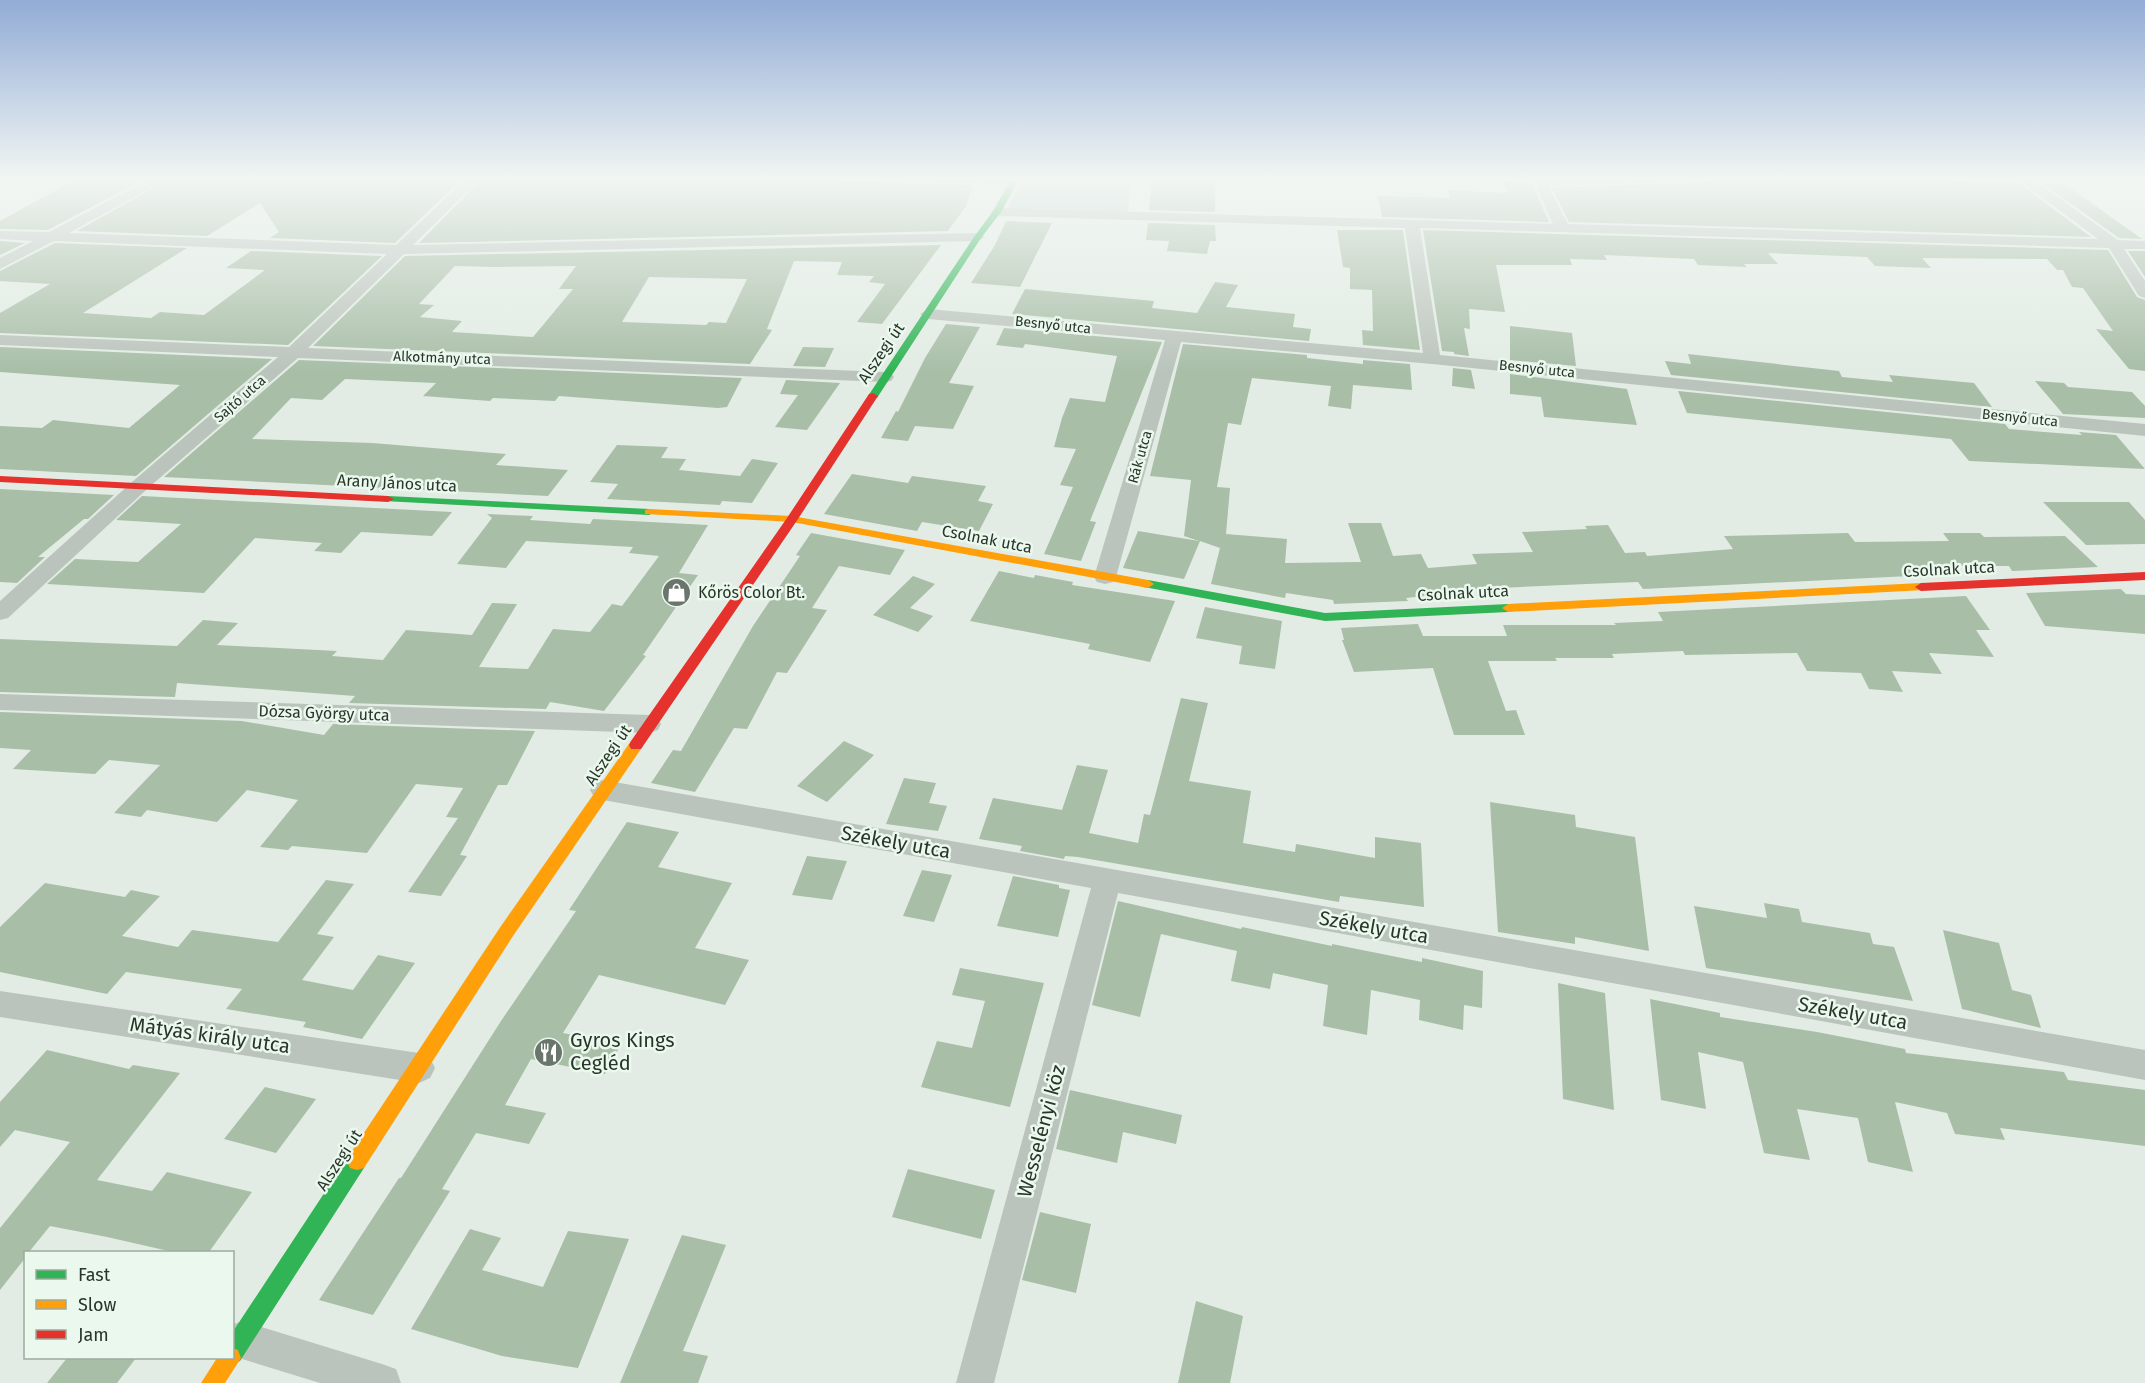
<svg xmlns="http://www.w3.org/2000/svg" width="2145" height="1383" font-family="'Fira Sans',sans-serif">
  <style>
    .green { fill: #bed2ce }
    .building { fill: #a8bea7; fill-rule: evenodd }
    .lines { fill: none; stroke-linecap: round; stroke-linejoin: round }
    .street { fill: #bbc4bc; fill-rule: evenodd }
    .fast { fill: #30b455; fill-rule: evenodd }
    .slow { fill: #ff9f0a; fill-rule: evenodd }
    .jam { fill: #e5322d; fill-rule: evenodd }
    .labels { text-anchor: middle; dominant-baseline: central; stroke-width: 5; stroke-linejoin: round; paint-order: stroke }
    .far-street-label { font-size: 14px; fill: #2a352a; stroke: #eaf8ed }
    .street-label { font-size: 16px; fill: #2a352a; stroke: #eaf8ed }
    .poi-label { font-size: 16px; fill: #2a352a; stroke: #eaf8ed; text-anchor: start }
    .near-street-label { font-size: 20px; fill: #2a352a; stroke: #eaf8ed }
    .near-poi-label { font-size: 20px; fill: #2a352a; stroke: #eaf8ed; text-anchor: start }
  </style>
  <rect width="100%" height="100%" fill="#e2ece4"/>
  <!-- green -->
  <path class="green" d="M1024 178H1131L1128 214 1007 210Z"/>
  <!-- building -->
  <path class="building" d="M78 178H146L48 230 0 229V221Z
    M171 178H463L395 243 270 238 279 232 260 203 207 236 77 231Z
    M483 178H736L973 185 966 206 948 231 419 243Z
    M1152 178H1215V212L1149 210Z
    M1704 178H1950L1955 182 2019 183 2091 237 1569 222 1552 188 1709 182Z
    M1503 182 1532 183 1549 222 1382 217 1378 196 1450 198 1448 190 1508 193Z
    M2042 183 2065 184 2142 239 2119 238Z
    M1006 221 1052 223 1020 287 971 283 995 245Z
    M1148 223 1215 225 1216 241H1210L1207 254 1167 251 1169 241 1146 240Z
    M1337 230H1403L1420 350 1363 345 1362 330 1373 331 1372 290 1350 289V268L1343 267Z
    M1423 230 2108 250 2137 297 2145 300V371L2129 369 2096 329 2113 331 2083 288 2072 287 2063 270H2057L2047 259 1922 258 1931 268 1875 266 1867 257 1768 253 1778 264H1744L1747 267 1698 265 1694 259 1604 255 1607 260 1570 259 1572 265H1496L1505 312 1469 309 1470 329 1464 328 1469 356 1454 354V352L1442 351Z
    M0 241 25 243 0 255Z
    M55 243 187 248 83 313 151 318 160 312 204 315 265 270 226 268 251 251 382 256 288 345 0 333V313L50 284 0 281V271Z
    M941 245 882 324 857 322 885 284 869 282 874 276 837 275 842 262 794 261 767 329 772 330 750 364 313 346 405 256ZM455 266 494 267 576 266 559 289H573L533 337 452 332 462 321 420 317 434 305 419 304ZM649 277 747 279 726 323 709 322 706 325 622 322Z
    M2128 251H2145V277Z
    M1215 282 1238 285 1226 307 1295 314 1293 327 1311 329 1309 341 1012 314 1025 289 1154 301 1152 308 1197 313Z
    M946 324 980 327 949 383 974 386 953 429 915 426 908 441 881 438 896 411 898 412 925 358Z
    M1510 326 1572 333 1576 366 1510 360Z
    M1004 328 1162 342 1090 521 1096 522 1081 561 1044 554 1073 487 1060 485 1076 449 1054 447 1062 418 1070 398 1105 402 1117 356 1025 344 1023 348 996 345Z
    M1183 344 1307 355V358L1363 364V360L1410 364 1412 390 1353 385 1351 409 1328 406 1331 386 1252 378 1241 425 1228 423 1217 487 1230 488 1226 534 1287 539 1285 563 1361 562 1348 523H1381L1393 556 1421 554 1428 568 1477 564 1472 554 1533 552 1522 532 1587 529 1585 526 1608 525 1625 553 1645 552 1647 556 1733 549 1724 536 1848 533 1855 542 1949 541 1943 533H1980L1984 537 2065 536 2098 567 2012 571 2009 566H1944L1950 574 1643 589 1638 582 1587 584 1433 591V595L1406 598 1408 601 1334 604 1333 600 1286 593 1285 598 1211 584 1220 548 1200 541 1184 579 1123 568 1138 531 1199 541 1184 536 1191 480 1150 476Z
    M0 347 272 359 136 476 0 469V426L42 428 53 420 129 428 180 385 0 372Z
    M803 347 834 348 825 367 793 366Z
    M1688 354 1839 371 1842 377 1893 382 1889 375 1974 383 1992 407 1671 375 1665 361 1691 364Z
    M299 360 742 378 727 407 718 408 559 396 555 401 493 398 490 401 423 396 436 383 345 379 322 400 291 398 252 439 372 443 506 454 496 465 568 470 548 496 164 477Z
    M1453 368 1471 370 1475 389 1452 386Z
    M1510 374 1627 389 1637 425 1544 417 1541 397 1510 394Z
    M786 380 840 383 807 430 775 427 798 395 780 394Z
    M2035 381 2064 383 2068 387 2132 392 2145 406V418L2063 414Z
    M1678 391 2005 424 2009 429 2082 435 2079 432 2116 435 2145 469 1969 461 1951 439 1687 413Z
    M617 445 668 447 661 458 686 459 679 470 740 476 752 459 778 463 752 503 722 501 720 505 607 499 618 484 590 482Z
    M852 474 908 483 912 476 986 486 978 501 993 504 979 531 922 522 917 531 824 514Z
    M0 489 114 495 88 519H84L38 557H45L17 583 0 582Z
    M142 496 452 512 432 536 361 532 341 553 314 551 322 543 255 538 204 593 47 584 75 559 138 562 181 524 116 520Z
    M2043 502H2129L2145 520V544L2086 545Z
    M487 514 533 516 530 520 590 524 593 519 708 525 679 573 698 575 643 655 646 656 604 711 550 702 546 709 349 703 355 696 177 683 175 697 0 692V639L177 646 203 620 238 623 217 645 337 651 332 656 383 660 406 630 472 635 492 603 517 604 479 667 528 669 553 629 590 632 612 604 622 606 659 556 629 553 633 547 526 541 506 568 457 564 492 518Z
    M811 533 905 550 890 575 839 566 812 608 827 610 787 673 777 672 747 729 734 728 695 792 651 783 673 750 681 751 753 626 800 556 796 555Z
    M999 571 1034 578 1035 575 1073 582 1072 585 1175 601 1150 662 1088 649 1090 644 970 621Z
    M913 576 935 584 910 608 933 616 918 632 873 615Z
    M2121 589 2126 594 2145 595V634L2045 626 2026 593Z
    M1966 596 1990 630H1976L1994 657 1929 653 1942 674 1892 671 1903 692 1869 689 1861 673 1807 671 1797 653 1685 655 1683 651 1612 654 1614 658H1555L1557 661H1488L1506 711 1516 710 1525 735H1454L1433 668 1354 672 1342 640H1344L1341 628 1418 624 1423 636H1507L1503 625H1616L1614 623 1663 621 1658 612Z
    M1205 607 1282 621 1275 669 1239 664 1242 646 1196 638Z
    M1181 698 1208 703 1189 781 1251 791 1243 843 1295 852 1296 844 1375 858V837L1421 843 1424 907 1340 896 1339 902 1078 857 1065 856 1064 859 1020 851 1022 846 979 839 993 798 1062 810 1077 765 1108 770 1089 833 1138 843 1144 814 1150 815Z
    M0 712 242 721 324 735 333 724 535 731 507 785H498L460 855 467 856 441 896 408 892 458 818 446 817 463 788 416 784 367 853 292 846 288 850 260 847 298 800 247 790 217 822 147 810 141 817 114 813 160 765 109 760 95 774 13 769 31 750 0 748Z
    M844 741 874 755 827 802 797 786Z
    M904 778 936 783 929 803 947 806 938 831 886 824Z
    M1490 802 1575 815 1576 827 1635 837 1649 951 1575 937V944L1498 932Z
    M627 822 679 832 658 867 732 883 695 948 749 960 725 1005 599 975 563 1033 621 1044 605 1074 531 1059 505 1105 546 1113 529 1144 476 1133 442 1189 450 1191 373 1315 319 1300 399 1178H401L501 1021 576 911 569 910Z
    M807 856 847 861 832 900 792 895Z
    M922 870 952 875 934 922 903 916Z
    M1013 876 1059 885V888L1070 890 1058 937 997 926Z
    M326 880 354 884 317 934 334 937 302 980 353 990 378 955 415 963 362 1039 303 1027 306 1022 226 1009 242 989 126 972 107 994 0 972V927L45 883 125 897 131 890 160 896 122 936 178 947 192 930 278 942Z
    M1118 901 1241 929 1242 927 1332 946V944L1422 962V958L1483 971 1482 1008 1464 1005 1463 1030 1419 1020 1420 1000 1371 990 1367 1035 1323 1026 1328 985 1273 973 1270 989 1231 981 1237 951 1161 934 1140 1017 1092 1005Z
    M1764 903 1799 909 1802 922 1870 933 1873 944 1894 947 1913 1001 1706 968 1694 906 1767 918Z
    M1943 930 1999 943 2012 990 2031 995 2041 1028 1962 1009Z
    M960 968 1044 983 1010 1107 921 1087 937 1041 972 1048 985 1001 952 995Z
    M1558 983 1605 993 1614 1110 1563 1099Z
    M1650 999 1720 1013V1017L1817 1032 1905 1049 1906 1053 2064 1072 2068 1080 2145 1090V1146L2000 1128 2005 1140 1955 1134 1947 1113 1895 1102 1913 1172 1868 1162 1858 1118 1797 1109 1810 1160 1764 1153 1743 1062 1698 1052 1706 1109 1661 1100Z
    M47 1050 129 1069 133 1065 180 1073 97 1180 152 1191 167 1172 252 1192 209 1252H173L107 1237 50 1226 29 1252H26V1257L0 1290V1228L70 1142 15 1130 0 1147V1102Z
    M265 1087 316 1099 276 1153 224 1139Z
    M1070 1090 1182 1115 1176 1144 1123 1132 1117 1163 1056 1149Z
    M908 1169 995 1190 981 1239 892 1217Z
    M1040 1212 1091 1224 1076 1293 1022 1280Z
    M470 1229 501 1238 482 1270 543 1287 568 1231 629 1239 578 1368 502 1356 411 1329Z
    M682 1235 726 1245 683 1351 708 1356 698 1383H620Z
    M1196 1301 1243 1316 1230 1383H1178Z
    M67 1358H136L117 1383H47Z"/>
  <g class="lines">
    <!-- street -->
    <path class="street" d="M152 178H169L69 233 396 245 467 178H481L413 245 978 233 985 237 978 241 404 254 308 348 885 372 891 373 894 377 891 381 885 382 298 358 146 490 8 618 0 620V601L132 482 278 357 0 345V335L289 347 387 254 54 241 0 269V258L33 241 0 239V231L49 232Z
      M923 178H1021L1022 180 1015 184 929 182Z
      M1532 178H1668L1662 182 1548 186 1568 224 2098 239 2016 178H2031L2118 240 2145 241V249H2124L2145 281V298L2139 296 2109 248 1420 228 1440 355 2145 424V436L1432 364 1181 342 1116 577 1113 582 1105 584 1097 582 1094 577 1165 340 928 319 920 314 928 309 1423 353 1405 228 997 216 990 212 997 208 1553 224Z
      M0 694 649 715 658 718 661 724 658 730 649 733 0 710Z
      M603 780 2145 1050V1080L1118 893 994 1383H956L1091 888 603 800 594 797 590 790 594 783Z
      M0 991 419 1053 430 1058 435 1068 430 1078 419 1083 0 1017Z
      M242 1321 382 1364 396 1369 401 1383H320L242 1359 232 1355V1325Z"/>
    <!-- fast -->
    <path class="fast" d="M1012 178H1020L1001 212 981 238 877 398H869L868 396 974 237 993 211Z
      M388 496 649 509 655 512 649 515 384 501 382 499Z
      M1148 580 1325 613 1508 604 1514 608 1508 612 1325 621 1144 587 1142 584Z
      M357 1152 364 1154 367 1161 364 1168 240 1361 232 1364 224 1361 223 1358H232V1333L350 1154Z"/>
    <!-- slow -->
    <path class="slow" d="M649 509 792 516 1148 580 1154 584 1148 588 792 522 645 514V510Z
      M1921 583 1927 587 1925 590 1508 612 1502 608 1508 604Z
      M636 740 641 741 643 745 641 749 513 936 364 1168 357 1170 350 1168 347 1161 350 1154 501 926 631 741Z
      M232 1348 238 1350 241 1358 225 1383H201L217 1358H232Z"/>
    <!-- jam -->
    <path class="jam" d="M873 393 878 396 798 519 641 749H631L629 745 631 741 787 518 869 394Z
      M0 476 388 496 394 499 388 502 0 482Z
      M2145 572V580L1921 591 1915 587 1921 583Z"/>
  </g>
  <!-- sky -->
  <linearGradient id="sky" x2="0" y2="1"><stop stop-color="#92acd6"/><stop offset="0.48" stop-color="#f2f6f3"/><stop offset="1" stop-color="#f2f6f3" stop-opacity="0"/></linearGradient>
  <rect width="2145" height="372" fill="url(#sky)"/>
  <!-- icons -->
  <defs>
    <symbol id="shop-disc" viewBox="-11 -11 22 22"><circle r="9.5" fill="#6a756b" stroke="#eaf8ed"/><path d="M-5-2.5h2.3a2.7 3.5 0 0 1 5.4 0H5L5.5 6h-11ZM-1.5-2.5h3a1.5 2.3 0 0 0-3 0Z" fill="#fff"/></symbol>
    <symbol id="restaurant-disc" viewBox="-11 -11 22 22"><circle r="9.5" fill="#6a756b" stroke="#eaf8ed"/><path d="M-5-6h1v4h1v-4h1v4h1v-4h1v5L-1.5 .5V6h-2V.5L-5-1ZM5-6V6H3V1.5H1.5Q1.5-4 5-6Z" fill="#fff"/></symbol>
  </defs>
  <g fill-rule="evenodd">
    <use href="#shop-disc" x="660" y="576" width="33" height="33"/>
    <use href="#restaurant-disc" x="532" y="1036" width="33" height="33"/>
  </g>
  <g class="labels">
    <!-- far-street labels -->
    <g class="far-street-label">
      <text transform="translate(1053 325) rotate(6)">Besnyő utca</text>
      <text transform="translate(442 358) rotate(2)">Alkotmány utca</text>
      <text transform="translate(1537 369) rotate(6)">Besnyő utca</text>
      <text transform="translate(240 399) rotate(-41)">Sajtó utca</text>
      <text transform="translate(2020 418) rotate(6)">Besnyő utca</text>
      <text transform="translate(1140 457) rotate(-74)">Rák utca</text>
    </g>
    <!-- street labels -->
    <g class="street-label">
      <text transform="translate(881 353) rotate(-56)">Alszegi út</text>
      <text transform="translate(397 483) rotate(3)">Arany János utca</text>
      <text transform="translate(987 539) rotate(11)">Csolnak utca</text>
      <text transform="translate(1949 569) rotate(-3)">Csolnak utca</text>
      <text transform="translate(1463 593) rotate(-3)">Csolnak utca</text>
      <text transform="translate(324 713) rotate(2)">Dózsa György utca</text>
      <text transform="translate(608 755) rotate(-56)">Alszegi út</text>
      <text transform="translate(339 1160) rotate(-57)">Alszegi út</text>
    </g>
    <!-- poi labels -->
    <g class="poi-label">
      <text x="698" y="592">Kőrös Color Bt.</text>
    </g>
    <!-- near-street labels -->
    <g class="near-street-label">
      <text transform="translate(896 842) rotate(10)">Székely utca</text>
      <text transform="translate(1374 927) rotate(10)">Székely utca</text>
      <text transform="translate(1853 1013) rotate(10)">Székely utca</text>
      <text transform="translate(210 1035) rotate(8)">Mátyás király utca</text>
      <text transform="translate(1041 1131) rotate(-75)">Wesselényi köz</text>
    </g>
    <!-- near-poi labels -->
    <g class="near-poi-label">
      <text x="570" y="1040">Gyros Kings<tspan x="570" dy="23">Cegléd</tspan></text>
    </g>
  </g>
  <!-- legend -->
  <rect x="24" y="1251" width="210" height="108" fill="#eaf8ed" stroke="#9daa9f" stroke-width="1.5"/>
  <rect x="36" y="1270" width="30" height="9" fill="#30b455" stroke="#9daa9f" stroke-width="1.5"/>
  <text x="78" y="1281" font-size="18" fill="#2a352a">Fast</text>
  <rect x="36" y="1300" width="30" height="9" fill="#ff9f0a" stroke="#9daa9f" stroke-width="1.5"/>
  <text x="78" y="1311" font-size="18" fill="#2a352a">Slow</text>
  <rect x="36" y="1330" width="30" height="9" fill="#e5322d" stroke="#9daa9f" stroke-width="1.5"/>
  <text x="78" y="1341" font-size="18" fill="#2a352a">Jam</text>
</svg>
